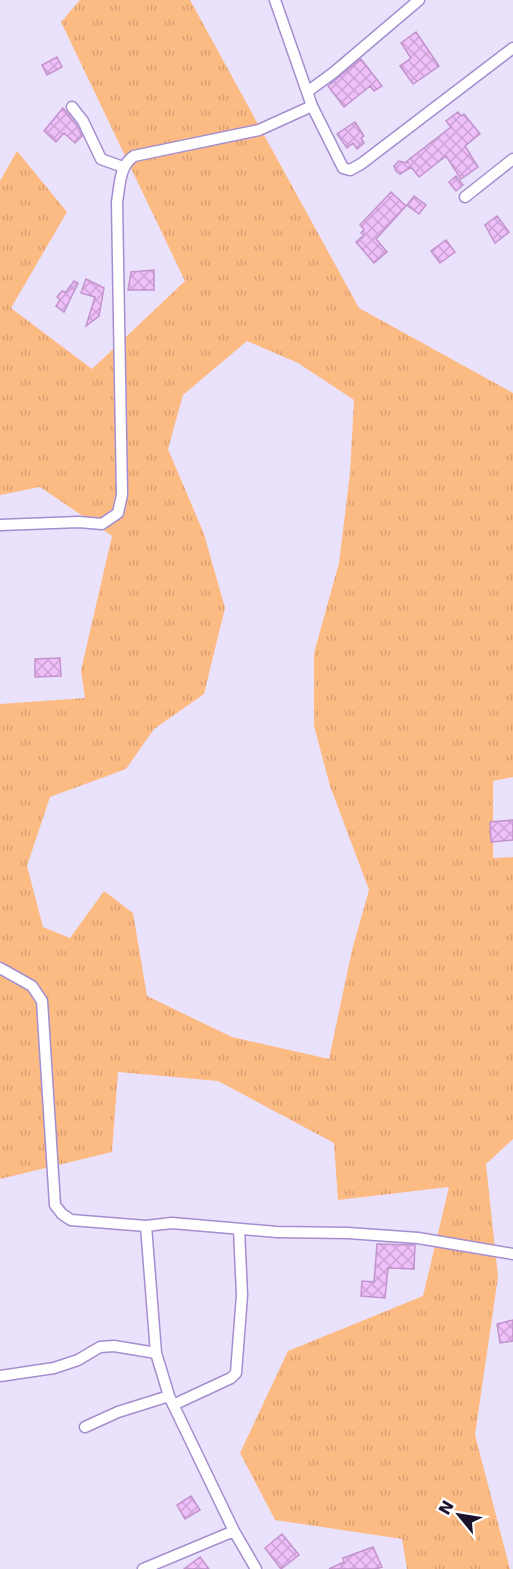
<svg xmlns="http://www.w3.org/2000/svg" width="513" height="1569" font-family="'DejaVu Sans',sans-serif">
  <style>
    .grass { fill: url(#grass-tufts); fill-rule: evenodd }
    .building { fill: url(#building-cross-hatch); stroke: #c293cd; stroke-width: 1.5 }
    .lines { fill: none; stroke-linecap: round; stroke-linejoin: round }
    .minor-casing { stroke: #a58ecf; stroke-width: 13 }
    .minor { stroke: #fff; stroke-width: 10 }
  </style>
  <defs>
    <pattern id="grass-tufts" width="24" height="20" patternUnits="userSpaceOnUse" patternTransform="scale(1.5)"><rect width="24" height="20" fill="#fdbb84"/><path d="M3 7l-1-3M5 7V3M7 7l1-3M15 17l-1-3M17 17v-4M19 17l1-3" fill="none" stroke="#d8a072"/></pattern>
    <pattern id="building-cross-hatch" width="8" height="8" patternUnits="userSpaceOnUse" patternTransform="scale(1.5)"><rect width="8" height="8" fill="#efbffa"/><path d="M0 0l8 8M0 8l8-8" fill="none" stroke="#cca3d6"/></pattern>
  </defs>
  <rect width="100%" height="100%" fill="#eae1fd"/>
  <!-- grass -->
  <path class="grass" d="M80 0H190L359 308 513 393V777L493 781V858L513 857V1139L486 1164 498 1277 475 1435 510 1569H407L402 1539 275 1520 240 1453 288 1351 423 1296 449 1187 338 1200 334 1143 218 1081 118 1072 112 1152 0 1179V704L85 698 81 670 112 536 40 487 0 495V181L17 151 67 212 11 308 92 369 185 281 61 22ZM247 341 298 363 354 400 350 473 339 563 314 653V726L330 786 369 890 352 950 329 1059 232 1037 147 996 133 913 104 891 70 938 43 927 27 866 50 797 126 769 154 729 204 694 225 608 204 534 168 449 183 395Z"/>
  <!-- building -->
  <path class="building" d="M416 32 439 66 413 84 400 66 411 58 401 43Z
    M57 57 62 67 47 75 42 65Z
    M361 59 382 86 374 91 370 86 344 107 328 86Z
    M63 108 77 126 82 136 75 143 64 133 56 142 44 131Z
    M458 112 461 116 464 114 480 134 465 146 478 167 461 179 446 156 419 177 411 167 400 174 396 171 394 166 399 161 408 163 407 161 451 127 446 121Z
    M355 122 364 136 361 138 364 143 357 149 353 143 347 148 337 134Z
    M456 176 463 185 456 191 449 182Z
    M391 192 406 206 376 239 387 252 374 263 356 242 364 235 361 233 364 229 360 225Z
    M414 196 426 205 419 214 407 205Z
    M497 216 509 232 495 243 485 225Z
    M446 240 455 252 440 263 431 251Z
    M154 270V290H128L131 272Z
    M86 279 104 288 99 316 86 326 95 297 81 293Z
    M74 281 78 283 64 312 56 306 60 300 57 297 62 291 66 292Z
    M60 658 61 676 35 677V659Z
    M513 820V840L491 842 490 822Z
    M377 1244 415 1245 414 1269 388 1268 385 1298 361 1296 362 1281 374 1282Z
    M513 1320V1341L500 1343 497 1324Z
    M191 1496 200 1510 185 1519 177 1505Z
    M282 1534 299 1555 281 1569 265 1548Z
    M373 1547 382 1567 376 1569H329L344 1562 343 1558Z
    M200 1557 209 1569H184Z"/>
  <g class="lines">
    <defs>
      <path id="minor" d="M275 0 312 106 343 168 350 170 361 164 513 48
        M307 92 333 73 419 0
        M72 107 83 121 101 159 123 167
        M465 197 513 159
        M0 525 79 522 102 524 118 513 122 495 117 202C120 186 119 166 134 156L259 130 312 106
        M0 968 32 986 42 1001 55 1205 62 1214 71 1220 146 1226 172 1223 277 1232 348 1233 418 1238 513 1254
        M146 1226 156 1353 169 1396 234 1531 256 1569
        M0 1376 54 1368 78 1360 100 1347 114 1346 156 1353
        M173 1405 231 1378 236 1373 242 1295 239 1229
        M85 1427 118 1412 169 1396
        M143 1569 234 1531"/>
    </defs>
    <!-- minor casing -->
    <use href="#minor" class="minor-casing"/>
    <!-- minor -->
    <use href="#minor" class="minor"/>
  </g>
  <!-- north arrow -->
  <g transform="translate(459 1515) rotate(300)" stroke="#ffffff" stroke-width="4.5" paint-order="stroke">
  <path d="M0-4.5L10 22L0 15L-10 22Z" fill="#1b1129"/>
  <text y="-9" font-size="16" font-weight="bold" text-anchor="middle" fill="#1b1129">N</text>
  </g>
</svg>
